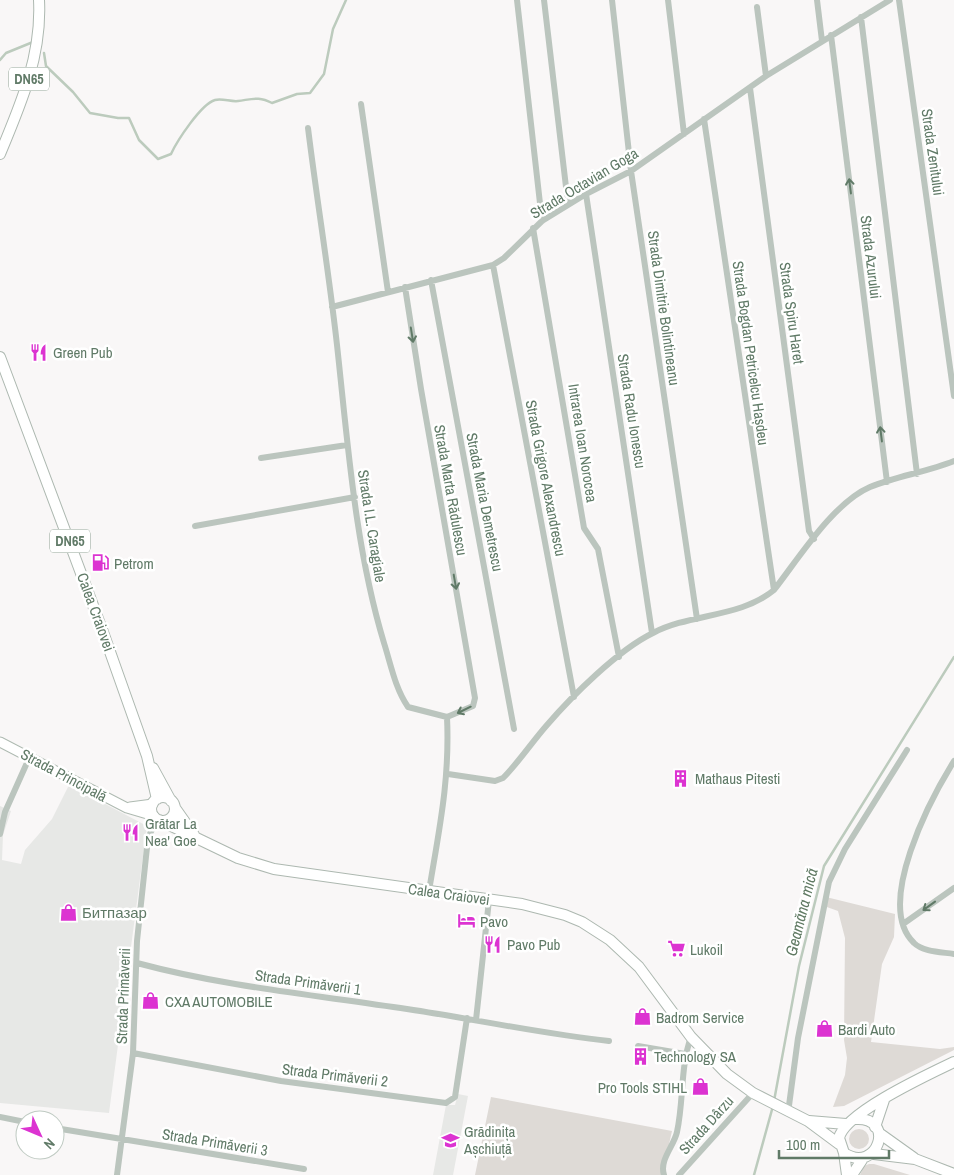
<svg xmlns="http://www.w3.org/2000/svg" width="954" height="1175" font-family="'Archivo Narrow',sans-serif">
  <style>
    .built { fill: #e7e8e6 }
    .green { fill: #dedad6 }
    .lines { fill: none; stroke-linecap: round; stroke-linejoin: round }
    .stream { stroke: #bccbbd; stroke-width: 2.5 }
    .secondary-casing { stroke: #aebab1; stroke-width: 11 }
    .primary-casing { stroke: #adb8b0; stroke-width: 12 }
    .street { stroke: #bbc5be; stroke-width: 6 }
    .secondary { stroke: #fff; stroke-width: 9 }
    .primary { stroke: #fff; stroke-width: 10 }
    .oneway { stroke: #607a67 }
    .labels { text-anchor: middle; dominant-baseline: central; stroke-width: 5; stroke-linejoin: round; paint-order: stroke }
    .shield { fill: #fff; stroke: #90a295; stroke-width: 1 }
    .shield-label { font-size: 14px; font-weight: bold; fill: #607a67 }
    .street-label { font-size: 15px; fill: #607a67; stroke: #fff }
    .poi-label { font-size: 15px; fill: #607a67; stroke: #fff; text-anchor: start }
    .water-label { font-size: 16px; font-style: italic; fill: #607a63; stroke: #fff }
  </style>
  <rect width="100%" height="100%" fill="#f9f7f7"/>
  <!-- built -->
  <path class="built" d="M69 785 147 826 109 1113 0 1103V806L11 811 3 835 2 860 21 864 25 850 52 819Z
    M458 1094 468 1096 453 1175H433L446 1105H455Z"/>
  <!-- green -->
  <path class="green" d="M826 897 895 914 894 937 882 964 871 1042 940 1049 954 1047V1050L844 1106 833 1107 845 1075 847 1058 844 1040 845 938 838 911 824 906Z
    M491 1097 672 1131 662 1175H475Z
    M849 1139a10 10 0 1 1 20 0a10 10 0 1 1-20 0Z
    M869 1164H874L910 1175H860L864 1166Z"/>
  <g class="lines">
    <!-- stream -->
    <path class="stream" d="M44 53 46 66 73 92 90 113 118 118H129L139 140 158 159 171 154C177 141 201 104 215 100 222 98 231 102 238 101 253 99 259 96 272 103L297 94 310 93 324 74 333 29 346 0
      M0 60 6 53 33 42
      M774 1101 799 966 824 866 954 657
      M754 1175 773 1106"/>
    <defs>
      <path id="secondary" d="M0 742 127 808 154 816
        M130 807 153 804"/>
      <path id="primary" d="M0 154C21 104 42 55 39 0
        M0 357 103 632 147 756 157 799
        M153 768 171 801
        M151 809a12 12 0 1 1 24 0a12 12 0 1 1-24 0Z
        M175 808 194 835
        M159 820 238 858 274 869 522 904 565 915 582 922 610 940 639 967 691 1037 727 1074 753 1093 808 1121 839 1144
        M809 1121 846 1124
        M875 1127 884 1100
        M879 1133 914 1158
        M844 1153C878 1175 897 1116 855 1119
        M874 1154 915 1159 954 1174
        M847 1175 844 1153 839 1138C844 1113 929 1074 954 1062
        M852 1175 862 1160"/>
    </defs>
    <!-- secondary casing -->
    <use href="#secondary" class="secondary-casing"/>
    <!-- primary casing -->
    <use href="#primary" class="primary-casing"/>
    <!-- street -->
    <path class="street" d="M517 0 542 221
      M544 0 568 204
      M612 0 631 171 697 619
      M668 0 684 134
      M817 0 822 41
      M899 0 954 396
      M757 7 766 76
      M861 17 917 474
      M831 35 887 482
      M750 88 809 531 814 539
      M361 104 388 292
      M704 119 774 590
      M308 128C317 201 329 273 337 345 348 445 355 547 384 643 391 665 395 688 408 707L447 717C450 780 439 830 429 891
      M586 194 652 633
      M533 228 584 528 598 549 619 657
      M493 265 574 697
      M431 280 514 729
      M405 287 421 389 475 698 473 706 447 717
      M332 307 493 265 504 258 542 221 586 194 631 171 766 76 890 0
      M261 458 347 445
      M195 526 355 497
      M954 761C931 798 874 905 914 943 923 952 942 952 954 954
      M448 774 495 781 503 778C519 762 532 742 547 725 572 696 618 650 653 633 691 613 740 618 774 590 799 558 833 503 870 487 897 476 927 472 954 461
      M0 834 5 812 30 756
      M903 924 954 888
      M137 963C226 987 316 995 407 1009 474 1019 542 1034 609 1041
      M476 1020 489 900
      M638 1046 685 1054
      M133 1053 281 1081 446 1103 455 1097 467 1018
      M788 1113 798 1038 829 882 845 849 907 750
      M0 1117 25 1122
      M55 1128 304 1169
      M117 1175 133 1053 137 941 148 838 157 819
      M664 1175C659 1160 674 1146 677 1132 684 1100 680 1067 691 1037
      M679 1175 753 1093"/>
    <!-- secondary -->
    <use href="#secondary" class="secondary"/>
    <!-- primary -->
    <use href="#primary" class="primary"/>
  </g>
  <!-- one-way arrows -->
  <defs><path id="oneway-shaft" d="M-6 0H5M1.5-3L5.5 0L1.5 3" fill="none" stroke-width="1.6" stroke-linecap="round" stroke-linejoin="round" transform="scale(1.25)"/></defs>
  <g class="oneway">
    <use href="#oneway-shaft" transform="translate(850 186) rotate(-97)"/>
    <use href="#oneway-shaft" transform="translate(412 335) rotate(81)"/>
    <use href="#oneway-shaft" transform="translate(881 434) rotate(-97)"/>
    <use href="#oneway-shaft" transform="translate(455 582) rotate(80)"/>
    <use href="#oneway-shaft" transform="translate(464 710) rotate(154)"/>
    <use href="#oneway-shaft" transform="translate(929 906) rotate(144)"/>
  </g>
  <!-- icons -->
  <defs>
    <symbol id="restaurant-bare" viewBox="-9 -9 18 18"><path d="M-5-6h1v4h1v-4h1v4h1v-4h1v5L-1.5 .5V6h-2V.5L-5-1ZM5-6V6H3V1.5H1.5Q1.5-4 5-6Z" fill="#dc33d1" stroke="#fff" stroke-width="2.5" paint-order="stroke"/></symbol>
    <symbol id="fuel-bare" viewBox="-9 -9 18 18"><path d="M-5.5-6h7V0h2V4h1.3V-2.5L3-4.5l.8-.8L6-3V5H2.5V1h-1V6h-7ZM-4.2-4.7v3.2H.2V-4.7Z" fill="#dc33d1" stroke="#fff" stroke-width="2.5" paint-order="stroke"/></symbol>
    <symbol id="building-bare" viewBox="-9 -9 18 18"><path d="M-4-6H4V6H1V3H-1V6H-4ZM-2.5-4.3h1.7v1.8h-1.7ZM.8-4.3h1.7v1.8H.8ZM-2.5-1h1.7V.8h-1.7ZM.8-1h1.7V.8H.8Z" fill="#dc33d1" stroke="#fff" stroke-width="2.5" paint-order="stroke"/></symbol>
    <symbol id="shop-bare" viewBox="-9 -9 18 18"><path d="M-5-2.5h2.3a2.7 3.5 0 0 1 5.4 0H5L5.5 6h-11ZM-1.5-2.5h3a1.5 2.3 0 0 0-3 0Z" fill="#dc33d1" stroke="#fff" stroke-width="2.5" paint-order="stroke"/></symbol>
    <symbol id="hotel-bare" viewBox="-9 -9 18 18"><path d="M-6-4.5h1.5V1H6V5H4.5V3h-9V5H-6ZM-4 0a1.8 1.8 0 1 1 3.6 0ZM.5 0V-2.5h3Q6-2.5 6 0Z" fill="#dc33d1" stroke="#fff" stroke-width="2.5" paint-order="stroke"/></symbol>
    <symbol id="supermarket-bare" viewBox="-9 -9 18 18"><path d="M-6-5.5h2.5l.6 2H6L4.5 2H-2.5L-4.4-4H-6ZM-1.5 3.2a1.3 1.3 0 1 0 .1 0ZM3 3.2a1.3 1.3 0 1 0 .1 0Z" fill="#dc33d1" stroke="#fff" stroke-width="2.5" paint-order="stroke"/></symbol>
    <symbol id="school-bare" viewBox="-9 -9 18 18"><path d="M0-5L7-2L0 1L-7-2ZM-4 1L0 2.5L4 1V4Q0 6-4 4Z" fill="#dc33d1" stroke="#fff" stroke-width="2.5" paint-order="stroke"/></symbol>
  </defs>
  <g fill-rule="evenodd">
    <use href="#restaurant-bare" x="26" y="340" width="25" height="25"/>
    <use href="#fuel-bare" x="88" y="550" width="25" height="25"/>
    <use href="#building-bare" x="668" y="766" width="25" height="25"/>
    <use href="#restaurant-bare" x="118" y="820" width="25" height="25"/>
    <use href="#shop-bare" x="56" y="900" width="25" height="25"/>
    <use href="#hotel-bare" x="454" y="908" width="25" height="25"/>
    <use href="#restaurant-bare" x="480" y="932" width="25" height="25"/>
    <use href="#supermarket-bare" x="664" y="936" width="25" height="25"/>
    <use href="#shop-bare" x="138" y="988" width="25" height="25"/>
    <use href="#shop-bare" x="630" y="1004" width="25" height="25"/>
    <use href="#shop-bare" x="812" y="1016" width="25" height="25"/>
    <use href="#building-bare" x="628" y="1044" width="25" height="25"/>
    <use href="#shop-bare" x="688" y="1074" width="25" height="25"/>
    <use href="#school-bare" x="438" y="1128" width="25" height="25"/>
  </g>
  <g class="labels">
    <!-- shield labels -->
    <g class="shield">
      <rect x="9" y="67.5" width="40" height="23" rx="4"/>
      <rect x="50" y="529.5" width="40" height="23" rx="4"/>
    </g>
    <g class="shield-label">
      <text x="29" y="79">DN65</text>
      <text x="70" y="541">DN65</text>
    </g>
    <!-- street labels -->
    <g class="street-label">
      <text transform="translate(933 152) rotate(82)">Strada Zenitului</text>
      <text transform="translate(584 183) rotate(-31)">Strada Octavian Goga</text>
      <text transform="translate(871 257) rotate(83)">Strada Azurului</text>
      <text transform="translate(664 308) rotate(82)">Strada Dimitrie Bolintineanu</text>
      <text transform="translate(792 313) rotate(82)">Strada Spiru Haret</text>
      <text transform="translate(751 353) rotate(82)">Strada Bogdan Petricelcu Hașdeu</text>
      <text transform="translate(632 411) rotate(81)">Strada Radu Ionescu</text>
      <text transform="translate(583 443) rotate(81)">Intrarea Ioan Norocea</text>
      <text transform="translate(546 478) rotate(79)">Strada Grigore Alexandrescu</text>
      <text transform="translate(451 490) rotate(80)">Strada Marta Rădulescu</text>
      <text transform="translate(485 502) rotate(79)">Strada Maria Demetrescu</text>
      <text transform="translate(372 526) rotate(81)">Strada I.L. Caragiale</text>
      <text transform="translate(96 612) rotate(70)">Calea Craiovei</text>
      <text transform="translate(64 775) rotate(28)">Strada Principală</text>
      <text transform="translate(449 894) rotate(8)">Calea Craiovei</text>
      <text transform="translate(308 982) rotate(8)">Strada Primăverii 1</text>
      <text transform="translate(123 996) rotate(-88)">Strada Primăverii</text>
      <text transform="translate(335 1075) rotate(7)">Strada Primăverii 2</text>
      <text transform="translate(706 1125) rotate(-48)">Strada Dârzu</text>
      <text transform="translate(215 1142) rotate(9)">Strada Primăverii 3</text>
    </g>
    <!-- poi labels -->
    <g class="poi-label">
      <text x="53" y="352">Green Pub</text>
      <text x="114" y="563">Petrom</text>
      <text x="695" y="778">Mathaus Pitesti</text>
      <text x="145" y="823">Grătar La<tspan x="145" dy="17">Nea' Goe</tspan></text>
      <text x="82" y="912">Битпазар</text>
      <text x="480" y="921">Pavo</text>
      <text x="507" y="944">Pavo Pub</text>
      <text x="690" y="949">Lukoil</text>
      <text x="165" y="1001">CXA AUTOMOBILE</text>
      <text x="656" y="1017">Badrom Service</text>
      <text x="838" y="1029">Bardi Auto</text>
      <text x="654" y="1056">Technology SA</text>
      <text x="687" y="1087" text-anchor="end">Pro Tools STIHL</text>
      <text x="464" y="1131">Grădinița<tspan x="464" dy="17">Așchiuță</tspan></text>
    </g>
    <!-- water labels -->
    <g class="water-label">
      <text transform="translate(801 912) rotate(-76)">Geamăna mică</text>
    </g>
  </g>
  <!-- north arrow -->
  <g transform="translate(40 1135) rotate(134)"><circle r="24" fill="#ffffff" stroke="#bfcac2"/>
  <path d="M0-4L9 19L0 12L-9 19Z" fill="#dc33d1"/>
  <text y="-8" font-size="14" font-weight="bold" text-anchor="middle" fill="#607a67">N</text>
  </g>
  <!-- scale -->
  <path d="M779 1150v8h110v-8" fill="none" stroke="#607a67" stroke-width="2.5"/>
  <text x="786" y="1150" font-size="15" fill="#607a67" stroke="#ffffff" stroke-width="4" paint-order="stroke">100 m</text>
</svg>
